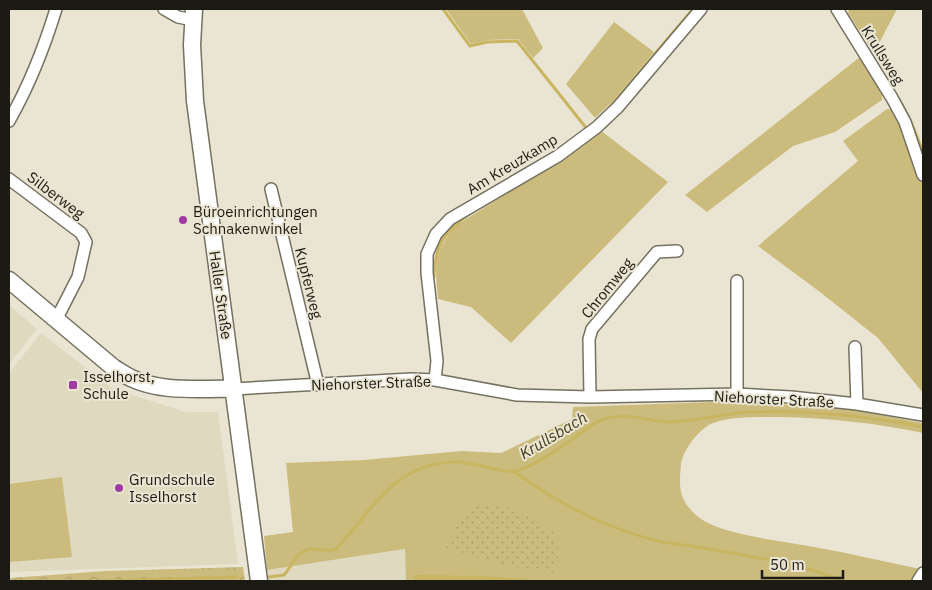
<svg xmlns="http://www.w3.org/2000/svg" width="932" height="590" font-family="'IBM Plex Sans',sans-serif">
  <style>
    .built { fill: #dfd9bf }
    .green { fill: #cbbc7d }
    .forest { fill: url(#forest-crowns) }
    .park { fill: url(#park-dots) }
    .water { fill: #c9b45f }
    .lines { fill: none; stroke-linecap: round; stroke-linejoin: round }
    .stream { stroke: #c9b45f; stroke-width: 3 }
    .street-casing { stroke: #747160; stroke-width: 14 }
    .secondary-casing { stroke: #747160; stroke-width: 19 }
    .street { stroke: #fff; stroke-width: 11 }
    .secondary { stroke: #fff; stroke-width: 16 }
    .poi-dot { fill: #a03ca1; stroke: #eae5d3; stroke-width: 2 }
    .labels { text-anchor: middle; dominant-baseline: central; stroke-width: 4; stroke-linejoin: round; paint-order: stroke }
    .street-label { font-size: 15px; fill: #1b1a13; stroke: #eae5d3 }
    .poi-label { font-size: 15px; fill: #1b1a13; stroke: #eae5d3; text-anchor: start }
    .water-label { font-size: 16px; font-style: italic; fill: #433b16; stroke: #eae5d3 }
  </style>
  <defs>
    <pattern id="forest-crowns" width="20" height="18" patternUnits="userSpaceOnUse" patternTransform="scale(1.25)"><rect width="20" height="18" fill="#cbbc7d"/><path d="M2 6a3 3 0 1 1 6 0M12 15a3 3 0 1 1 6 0" fill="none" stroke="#aea16b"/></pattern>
    <pattern id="park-dots" width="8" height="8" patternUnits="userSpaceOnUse" patternTransform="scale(1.25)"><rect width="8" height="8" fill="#cbbc7d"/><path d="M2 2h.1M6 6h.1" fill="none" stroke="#aea16b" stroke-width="1.8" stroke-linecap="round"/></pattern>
  </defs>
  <rect width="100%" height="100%" fill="#eae5d3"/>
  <!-- built -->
  <path class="built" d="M9 305 37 329 9 364Z
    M41 333 113 389 186 412H218L238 564 9 572V373Z
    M406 549V581H269L267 570Z"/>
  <!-- green -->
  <path class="green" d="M446 9H522L543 48 533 58 518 39 488 40 471 44Z
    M849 9H897L874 53 848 13Z
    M614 22 654 52 612 102 595 118 566 84Z
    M860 57 882 91V100L835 132 793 146 707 212 685 195Z
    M887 109 894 110 901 126 923 186V393L878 338 820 292 758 246 858 161 843 141Z
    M600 130 668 182 511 343 471 307 438 299C435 266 433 253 455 226L560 160Z
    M740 401 855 410 923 423V433C876 423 828 418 780 417 762 417 734 416 716 422 701 426 683 449 681 464 679 486 678 499 696 515 719 536 788 541 819 548 853 554 886 562 920 569L912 581H406L405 549 267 570 264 536 293 532 286 463 364 460 461 451 501 453 572 419 573 407Z
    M62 477 72 557 9 562V484Z"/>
  <!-- forest -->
  <path class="forest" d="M243 567 245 581H9V578L106 571Z"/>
  <!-- park -->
  <path class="park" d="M483 503 510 508 534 519 553 532 559 552 555 573 508 566 444 547 464 515Z"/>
  <!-- water -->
  <path class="water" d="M414 575 483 576 552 581H413Z"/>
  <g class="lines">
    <!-- stream -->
    <path class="stream" d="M443 9 470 46 487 42 517 41 587 129
      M898 98C910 116 917 135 923 154
      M609 108 693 9
      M434 277C435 243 445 231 472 212
      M515 472C558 503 602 527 654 540 670 544 687 545 703 548 750 556 799 563 843 581
      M269 577 284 575C292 566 298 548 313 549 322 549 327 552 336 549 369 514 390 470 442 463 448 463 455 461 461 462 473 463 507 474 516 471 537 465 561 447 578 435 586 429 595 422 604 419 627 412 649 422 671 422 698 421 724 413 750 412 808 410 866 416 923 427
      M99 581 237 577"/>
    <defs>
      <path id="street" d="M164 9 178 17 193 20
        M837 9 892 98 905 122 923 175
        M9 121C29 86 44 48 56 9
        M9 179 81 233 86 242 78 277 56 320
        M271 189 318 385
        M737 281V394
        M855 347 857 404
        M435 380 437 361 427 273V254L436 234 450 219 558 156 597 127 618 107 701 9
        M233 389 411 379 435 380 517 395 590 397 737 394 791 397 857 404 923 415
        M590 397 589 339 592 329 657 252 677 251
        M918 581 923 573"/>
      <path id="secondary" d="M194 9 192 45 195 101 259 581
        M9 280 114 368C119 371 125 375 131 378 162 393 200 388 233 389"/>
    </defs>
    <!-- street casing -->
    <use href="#street" class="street-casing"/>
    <!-- secondary casing -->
    <use href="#secondary" class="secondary-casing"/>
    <!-- street -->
    <use href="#street" class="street"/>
    <!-- secondary -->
    <use href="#secondary" class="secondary"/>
  </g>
  <!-- markers -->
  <g class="poi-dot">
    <circle cx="183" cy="220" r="5"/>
    <rect x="68" y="380" width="10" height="10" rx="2.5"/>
    <circle cx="119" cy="488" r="5"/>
  </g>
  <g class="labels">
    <!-- street labels -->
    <g class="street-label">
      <text transform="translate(883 55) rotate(58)">Krullsweg</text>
      <text transform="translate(512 164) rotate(-31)">Am Kreuzkamp</text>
      <text transform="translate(56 195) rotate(37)">Silberweg</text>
      <text transform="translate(309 283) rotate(76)">Kupferweg</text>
      <text transform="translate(607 288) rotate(-51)">Chromweg</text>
      <text transform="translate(221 295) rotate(82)">Haller Straße</text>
      <text transform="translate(371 383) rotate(-2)">Niehorster Straße</text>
      <text transform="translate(774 399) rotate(3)">Niehorster Straße</text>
    </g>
    <!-- poi labels -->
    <g class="poi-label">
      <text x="193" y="211">Büroeinrichtungen<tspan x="193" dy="17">Schnakenwinkel</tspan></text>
      <text x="83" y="376">Isselhorst,<tspan x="83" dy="17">Schule</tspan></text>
      <text x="129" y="479">Grundschule<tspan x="129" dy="17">Isselhorst</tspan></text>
    </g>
    <!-- water labels -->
    <g class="water-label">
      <text transform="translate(553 435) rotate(-31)">Krullsbach</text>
    </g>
  </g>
  <!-- border -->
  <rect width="932" height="590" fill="none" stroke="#1b1a13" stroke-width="20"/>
  <!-- scale -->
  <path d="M762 570v8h81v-8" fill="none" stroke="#1b1a13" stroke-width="2.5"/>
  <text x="770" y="570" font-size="15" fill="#1b1a13" stroke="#eae5d3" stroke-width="4" paint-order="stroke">50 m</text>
</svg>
